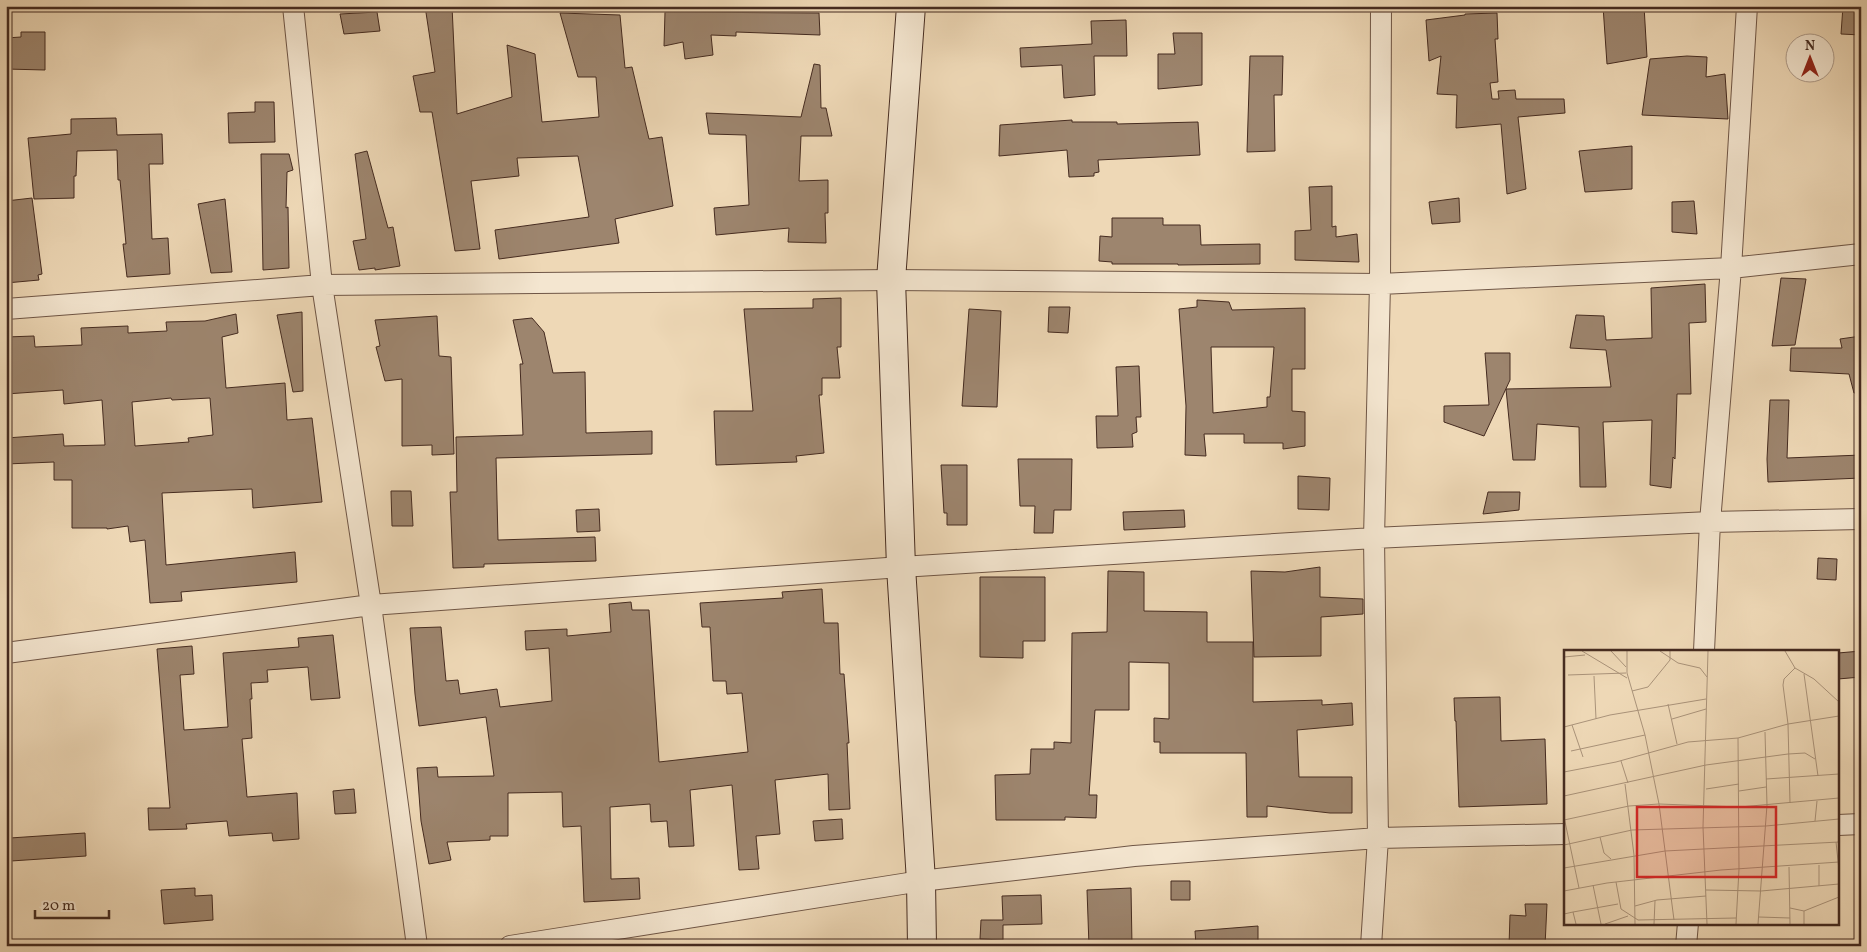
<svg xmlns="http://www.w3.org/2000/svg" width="1867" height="952" font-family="Vollkorn,serif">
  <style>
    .building { fill: #9d856e; stroke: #452b20; fill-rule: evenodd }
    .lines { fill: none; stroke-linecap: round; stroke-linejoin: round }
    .street-casing { stroke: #6f5646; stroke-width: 22 }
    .secondary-casing { stroke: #452b20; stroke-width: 30 }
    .street { stroke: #f4e6d0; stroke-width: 20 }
    .secondary { stroke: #f4e6d0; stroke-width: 28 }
    .inset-road { fill: none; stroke: #aa937a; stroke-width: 1 }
    .view { fill: #d62828; fill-opacity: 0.15; stroke: #d62828; stroke-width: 2.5 }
    .inset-edge { fill: none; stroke: #452b20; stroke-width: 2.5 }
  </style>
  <rect width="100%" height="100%" fill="#eed8b6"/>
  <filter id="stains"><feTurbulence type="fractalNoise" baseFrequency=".004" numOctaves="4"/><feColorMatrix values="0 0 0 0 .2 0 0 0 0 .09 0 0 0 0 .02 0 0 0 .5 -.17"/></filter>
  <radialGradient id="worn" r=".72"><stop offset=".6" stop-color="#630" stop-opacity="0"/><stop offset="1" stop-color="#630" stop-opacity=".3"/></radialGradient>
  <!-- building -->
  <path class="building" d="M425 6H452L457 114 512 97 507 45 535 54 542 122 599 117 596 77H578L560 13 620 15 625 68 632 67 649 139 662 137 673 206 615 219 619 243 499 259 495 230 589 217 578 156 517 158 519 176 471 181 480 249 455 251 432 112H420L413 76 435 72Z
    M1603 6H1644L1647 57 1607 64Z
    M1843 6H1861V35L1841 34Z
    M377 12 380 31 344 34 340 14Z
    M665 12 819 13 820 35 736 32V36L711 35 713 55 685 59 683 42 664 46Z
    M1497 13 1498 39H1495L1498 82 1490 83 1492 99H1499L1498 91 1515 90 1516 99H1564L1565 113 1518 117 1526 189 1507 194 1501 124 1456 128 1457 95 1437 94 1441 56 1429 61 1426 20 1465 15V14Z
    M1126 20 1127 56H1094L1095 95 1064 98 1062 65 1021 67 1020 48 1092 44 1091 21Z
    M21 32H45V70L6 69V38L21 37Z
    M1173 33H1202V85L1158 89V54H1175Z
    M1250 56H1283L1282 95H1274L1275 151 1247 152Z
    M1687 56 1707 57 1706 77 1725 74 1728 119 1642 115 1650 59Z
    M814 64 820 65 821 108H826L832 136H801L799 181 828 180V213H825L826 243 788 242 789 228 716 235 714 208 749 205 746 135 709 134 706 113 801 117Z
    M255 102H274L275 142 229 143 228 113 255 112Z
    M116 118 117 135 162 134 163 164H149L152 239 168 238 170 274 127 277 123 244H126L120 180H118L117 150 77 151 76 176H74V198L34 199 28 138 71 134V119Z
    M1072 120V122H1117V124L1198 122 1200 155 1098 160 1099 172 1094 173V176L1069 177 1067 150 999 156 1000 125Z
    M1632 146V189L1585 192 1579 151Z
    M367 151 388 228 393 227 400 266 375 270V268L359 270 353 241 366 239 355 154Z
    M261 154H289L293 170 287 172 286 208 288 207 289 268 263 270Z
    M1332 186V227L1336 226V237L1357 234 1359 262 1295 260V231L1311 230 1309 187Z
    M32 198 42 274 38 275 39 280 6 283V201Z
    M1459 198 1460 222 1432 224 1429 202Z
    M225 199 232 272 211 273 198 204Z
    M1694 201 1697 234 1672 232V202Z
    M1112 218H1163V225H1200L1201 245 1260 244V264L1178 265V264H1112V262L1099 261 1100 236 1112 237Z
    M1781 278 1806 279 1795 345 1772 346Z
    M1705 284 1706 322 1689 323 1691 394H1677L1675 459 1673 457 1671 488 1650 485 1652 420 1603 422 1606 487H1580L1579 427 1537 424 1535 460H1513L1506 389 1611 387 1606 350 1570 348 1576 315 1604 316 1606 340 1652 338 1651 288Z
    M841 298V347H837L840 378H822V395H819L824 453 796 456 797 462 716 465 714 411H753L744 309 813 308V299Z
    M1197 300 1229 302 1232 310 1305 308V369H1292V411L1305 412V446L1283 449V443H1244V434H1204L1206 456 1185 455 1186 406 1179 309 1197 307ZM1211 347H1274L1270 397H1267V407L1213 413Z
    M1049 307H1070L1068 333 1048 332Z
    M969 309 1001 311 997 407 962 406Z
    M302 312 303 391 293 392 277 315Z
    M236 314 238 333 222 337 226 388 285 383 287 420 312 418 322 502 253 508 252 489 162 493 166 565 295 552 297 582 181 592 182 601 150 603 145 540 130 542 128 526 107 529V528H72V480H54V462L6 464V438L63 434 64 446 105 445 102 400 64 404 63 390 6 394V337L34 336 35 347 82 345 81 328 128 326V333L167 331 166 322 205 321ZM171 398 172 400 210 398 213 435 188 438 189 442 135 446 132 402Z
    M437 316 439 356 451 357 454 454 432 455V445L402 446V379L385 381 376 347 380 346 375 320Z
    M532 318 544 332 553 373 585 372 586 433 652 431V454L496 458 498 540 595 537 596 561 484 564V567L453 568 450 492H457L456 437 523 435 520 364H523L513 320Z
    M1861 336V392L1854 393 1849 374 1790 371 1791 348H1842L1840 339Z
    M1485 353H1510V380L1484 436 1444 422V406L1489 405Z
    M1139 366 1141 417H1136L1137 432 1132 434 1133 447 1097 448 1096 416H1118L1116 367Z
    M1770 400H1789L1787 458 1861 455V478L1768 482 1767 459Z
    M1018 459H1072L1071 510H1054L1053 533H1034L1035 506H1020Z
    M941 465H967V525H947V513H944Z
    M1298 476 1330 478 1329 510 1298 509Z
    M391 491H411L413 526H392Z
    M1488 492H1520L1519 510 1483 514Z
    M599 509 600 531 577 532 576 510Z
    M1184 510 1185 527 1124 530 1123 512Z
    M1818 558 1837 559 1836 580 1817 579Z
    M1320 567V597L1363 599V614L1321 617V656L1254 657 1251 571 1285 572Z
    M1108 571 1144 572V611L1207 612V642H1253V702L1322 700V705L1352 703 1353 725 1297 730 1299 777H1352V813H1330L1267 806V817H1247L1246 753H1160V742H1154V718L1169 719V663L1129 662V710H1095L1089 795H1097L1096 818 1065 817V820H996L995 775 1030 774 1031 749H1054V742L1071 743 1072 633 1107 632Z
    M980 577H1045V641H1023V658L980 657Z
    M822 589 824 623H838L840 674H844L849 743H847L850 809 829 810 828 774 775 780 780 834 756 836 759 869 739 870 732 785 690 790 694 846 669 847 667 821 651 822 650 804 610 807 611 879 639 878 640 899 584 902 581 826 563 827 562 792 508 793V836H490V840L447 842 451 860 429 864 421 821 417 768 437 767 438 777 494 776 486 717 419 726 415 694 410 628 441 627 446 681 458 680 460 694 497 689 500 707 552 701 549 648 526 650 525 631 567 629V636L611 632 609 604 631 602 632 610H649L659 762 748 752 742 693 727 694 726 681H713L710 627H702L700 603 783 598 782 592Z
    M333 635 340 698 311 700 308 667 267 670 268 682 251 683 252 699H250L252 738 242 739 247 797 297 793 299 839 273 841 272 833 229 836 227 821 186 824 187 829 149 830 148 808H170L157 649 192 646 194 674 180 675 184 730 228 727 223 653 299 647 298 638Z
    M1861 651V677L1838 679V653Z
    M1500 697 1501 741 1545 739 1547 804 1459 807 1456 721H1455L1454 698Z
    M354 789 356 813 335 814 333 791Z
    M842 819 843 839 815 841 813 821Z
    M85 833 86 856 11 861 10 838Z
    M1171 881H1190V900H1171Z
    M195 888V896L212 895 213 920 164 924 161 890Z
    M1131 888 1132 946H1089L1087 890Z
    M1041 895 1042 924 1003 925V940L980 939 981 920H1003L1002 896Z
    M1525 904H1547L1545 946H1509L1510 915 1526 916Z
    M1258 926V946H1196L1195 931Z"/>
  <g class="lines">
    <defs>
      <path id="street" d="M293 6 322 285 371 605 417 946
        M6 309 322 285 891 280 1380 284 1731 268 1861 254
        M1704 651 1710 522 1731 268 1747 6
        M6 653 371 605 901 567 1374 538 1710 522 1861 519
        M1838 825 1861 824
        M510 946 921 881 1134 856 1378 838 1566 834
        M1371 946 1378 838 1374 538 1380 284 1381 6
        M1686 946 1688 923"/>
      <path id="secondary" d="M911 6 891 280 901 567 921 881 922 946"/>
    </defs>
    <!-- street casing -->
    <use href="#street" class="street-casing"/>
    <!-- secondary casing -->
    <use href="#secondary" class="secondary-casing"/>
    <!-- street -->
    <use href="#street" class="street"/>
    <!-- secondary -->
    <use href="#secondary" class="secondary"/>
  </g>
  <!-- overview -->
  <g transform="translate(1564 650)">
    <rect width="275" height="275" fill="#eed8b6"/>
    <path class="inset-road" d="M18 1 63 28M47 1 62 17M63 1V23L81 85 95 154 110 270M96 1 114 13 136 18 143 27M221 1 231 18 250 29 275 52M0 7 21 5M240 24 254 126M4 25 62 23M30 26 32 69M68 41 84 37 106 10V1M104 54 113 94M108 69 142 59M8 75 19 107M0 77 46 65 142 49M7 101 81 85M57 111 64 133M0 122 52 112 124 92 174 88 224 74 275 66M202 129 275 124M61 134 70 205 71 274M142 139 175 134M175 141 202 137M0 146 142 115 224 104 241 103 251 109M226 153 224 74 219 35 220 29 231 18M0 167 15 238M0 170 65 156 95 154 176 157 275 148M251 171 253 151M36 187 40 203 47 209M272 192 275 220M0 195 68 180 202 176 275 169M255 215V236M225 217 226 274M0 218 101 201 275 192M52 232 57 259 74 270 172 268M29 235 37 274M142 240 197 241 275 234M0 241 43 233 157 220 275 212M71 256 93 250 142 246M226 258 240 261V274M240 261 275 247M9 262 54 254M0 264 9 262 12 274M195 267 226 268M41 274 64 266M90 274 91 251M143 274 139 177 144 1M172 274 175 219 174 88M194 274 203 155 201 82"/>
    <path class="view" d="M73 157H212V227H73Z"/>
    <rect width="275" height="275" class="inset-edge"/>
  </g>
  <!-- margin -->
  <rect width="1867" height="952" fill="none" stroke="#eed8b6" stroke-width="25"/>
  <rect x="8" y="8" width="1852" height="937" fill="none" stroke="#452b20" stroke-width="2.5"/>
  <rect x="12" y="12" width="1842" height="927" fill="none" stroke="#452b20"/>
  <!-- north arrow -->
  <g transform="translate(1810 58)"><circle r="24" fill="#f4e6d0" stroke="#ae9b8a"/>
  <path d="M0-4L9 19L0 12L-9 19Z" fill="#8f2418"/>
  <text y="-8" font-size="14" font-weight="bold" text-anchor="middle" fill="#452b20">N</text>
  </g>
  <!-- scale -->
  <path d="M35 910v8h74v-8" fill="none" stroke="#452b20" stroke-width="2.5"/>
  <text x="42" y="910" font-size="15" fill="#452b20" stroke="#f4e6d0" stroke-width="4" paint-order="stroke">20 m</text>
  <rect width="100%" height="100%" filter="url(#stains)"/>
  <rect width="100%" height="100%" fill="url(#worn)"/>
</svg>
